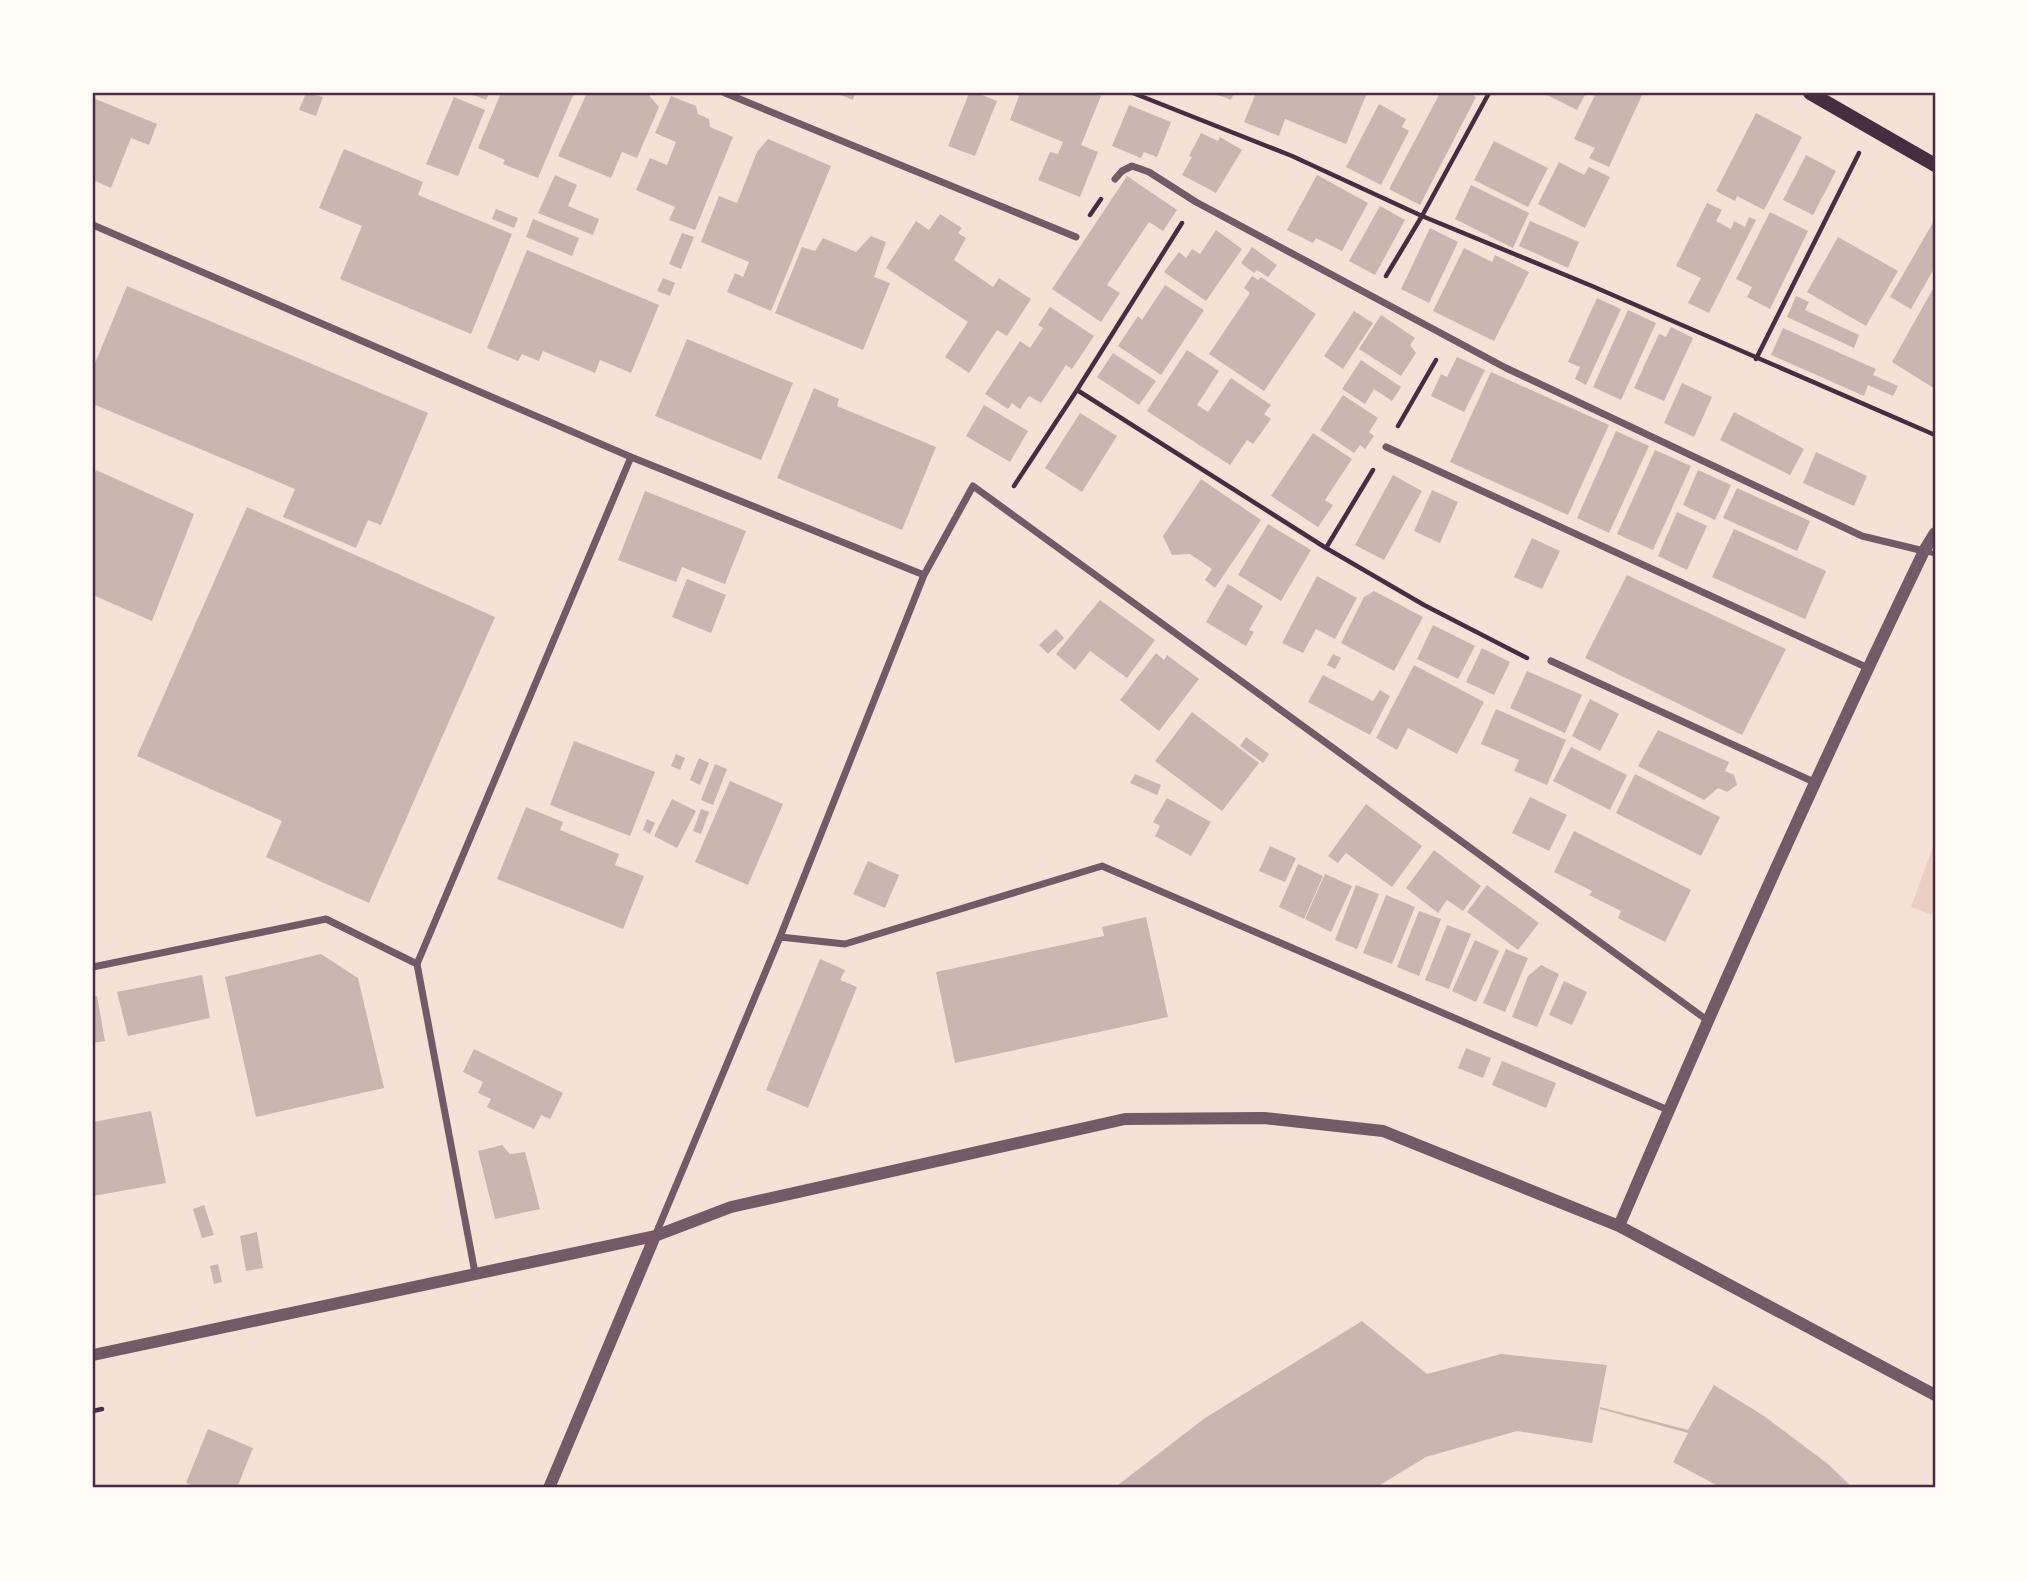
<svg xmlns="http://www.w3.org/2000/svg" width="2028" height="1581" font-family="Cabin,sans-serif">
  <style>
    .green { fill: #ebcfc5 }
    .building { fill: #ccb4b1 }
    .lines { fill: none; stroke-linecap: round; stroke-linejoin: round }
    .path { stroke: #4a2c40; stroke-width: 4.5 }
    .service { stroke: #755966; stroke-width: 5 }
    .minor { stroke: #755966; stroke-width: 7 }
    .tertiary { stroke: #755966; stroke-width: 12 }
    .secondary { stroke: #4a2c40; stroke-width: 14 }
    .neatline { fill: none; stroke: #4a2c40; stroke-width: 2.5 }
  </style>
  <rect width="100%" height="100%" fill="#f7e1d7"/>
  <!-- green -->
  <path class="green" d="M1935 841V916L1911 907Z"/>
  <!-- building -->
  <path class="building" d="M306 93 323 97 316 116 299 110Z
    M469 93H489L486 100Z
    M501 93H574L538 178 503 164 505 160 478 148Z
    M587 93H647L659 107 637 158 622 152 611 178 558 156Z
    M836 93H855L853 100Z
    M969 93H977L997 101 975 156 948 146Z
    M1020 93H1094L1101 96 1081 145 1098 152 1080 197 1038 180 1050 152 1058 154 1063 142 1010 120Z
    M1213 93H1234L1231 100Z
    M1256 93H1367L1346 144 1285 119 1279 136 1244 122Z
    M1440 93H1469L1476 97 1420 205 1389 189Z
    M1543 93H1586L1577 110Z
    M1596 93H1643L1609 167 1589 158 1595 148 1574 139Z
    M671 96 696 106 698 114 709 119 710 127 733 137 695 230 669 220 675 207 636 190 650 158 667 165 676 142 655 133Z
    M454 97 485 110 458 176 426 164Z
    M93 98 157 124 149 145 131 138 111 188 93 180Z
    M1379 104 1406 119 1402 127 1409 131 1381 185 1346 167Z
    M1129 105 1171 122 1157 157 1144 152 1141 158 1112 146Z
    M1756 113 1802 137 1764 210 1737 196 1735 201 1716 191Z
    M1201 133 1218 141 1220 137 1242 150 1216 193 1182 175 1192 157 1189 156Z
    M768 139 831 166 771 311 727 292 735 273 743 277 749 262 701 242 719 196 737 203 757 152Z
    M1494 141 1548 168 1528 207 1474 180Z
    M344 149 423 182 418 195 512 234 471 334 340 279 362 226 319 208Z
    M1806 155 1836 171 1813 215 1783 200Z
    M1559 162 1584 175 1589 167 1610 177 1585 228 1538 204Z
    M555 175 577 185 568 206 599 219 593 235 538 213Z
    M1317 175 1368 203 1342 251 1316 238 1313 243 1287 230Z
    M1127 176 1177 210 1163 231 1149 222 1107 285 1120 293 1101 322 1052 289Z
    M1471 185 1529 213 1513 248 1455 219Z
    M1707 203 1722 210 1716 221 1731 229 1734 221 1745 227 1749 217 1756 220 1709 313 1688 303 1701 278 1676 266Z
    M1380 206 1405 220 1375 275 1349 261Z
    M496 209 518 218 514 228 492 219Z
    M1770 212 1808 231 1770 309 1747 297 1752 287 1736 279Z
    M940 214 962 228 958 233 966 238 954 260 993 287 999 278 1031 299 1007 336 997 330 969 373 945 357 968 322 886 268 916 221 929 230Z
    M533 219 579 238 572 256 526 237Z
    M1935 219V267L1911 309 1890 297Z
    M1530 221 1579 242 1568 268 1519 246Z
    M1430 228 1458 242 1429 303 1401 289Z
    M1216 230 1242 249 1206 301 1164 272 1179 252 1186 258 1192 249 1200 254Z
    M682 233 694 237 681 269 669 264Z
    M871 236 886 242 874 277 890 283 863 350 775 313 802 247 815 251 823 238 856 252Z
    M1838 237 1898 271 1866 326 1807 292Z
    M1252 247 1277 265 1268 277 1257 270 1254 273 1241 263Z
    M1464 248 1492 262 1495 255 1529 272 1494 341 1433 311Z
    M527 250 659 305 631 373 600 360 595 373 543 351 539 361 522 354 518 361 487 348Z
    M1252 276 1258 280 1261 277 1316 314 1264 391 1209 354 1250 293 1244 288Z
    M663 278 675 283 670 296 657 291Z
    M1165 285 1204 310 1161 375 1118 346 1138 316 1142 320Z
    M1935 285V389L1892 362Z
    M127 286 428 413 381 525 368 520 356 548 283 517 295 489 93 404V368Z
    M1796 296 1809 302 1805 310 1859 335 1854 348 1787 317Z
    M1597 298 1621 309 1586 385 1575 379 1580 367 1568 362Z
    M1050 307 1094 336 1072 369 1066 365 1041 403 1029 396 1020 409 1012 403 1008 409 985 394 1020 341 1030 348 1043 328 1038 325Z
    M1628 310 1656 323 1621 400 1593 387Z
    M1354 311 1373 323 1343 369 1324 356Z
    M1381 315 1415 338 1410 345 1416 353 1401 376 1359 349Z
    M1671 327 1693 338 1664 401 1634 388 1659 334 1666 337Z
    M1783 328 1876 369 1873 375 1898 386 1893 396 1868 385 1864 396 1771 355Z
    M687 339 793 383 761 460 655 416Z
    M1187 350 1219 371 1197 405 1208 412 1231 378 1271 405 1264 414 1271 419 1253 444 1247 440 1230 465 1147 411Z
    M1113 353 1156 381 1139 405 1097 377Z
    M1457 357 1485 370 1464 412 1431 396 1441 374 1447 377Z
    M1361 360 1401 387 1392 401 1374 389 1365 404 1342 389Z
    M1491 372 1609 425 1568 515 1450 462Z
    M1682 383 1712 397 1694 437 1664 423Z
    M814 388 839 399 837 406 936 447 902 530 777 478Z
    M1343 395 1378 418 1369 432 1374 436 1365 449 1360 445 1354 453 1320 430Z
    M984 405 1028 431 1010 462 966 436Z
    M1734 412 1804 449 1790 475 1720 440Z
    M1080 413 1117 436 1082 492 1045 468Z
    M1616 431 1649 446 1609 533 1577 518Z
    M1313 433 1352 459 1325 500 1333 505 1318 527 1271 496Z
    M1655 450 1691 466 1653 550 1617 534Z
    M1816 452 1867 476 1854 506 1803 483Z
    M96 470 194 514 152 621 93 595V478Z
    M1698 470 1731 485 1715 520 1683 505Z
    M1393 475 1422 491 1384 560 1355 545Z
    M1201 479 1261 520 1215 588 1205 580 1212 569 1190 554 1172 555 1163 536Z
    M1737 488 1810 521 1797 551 1723 518Z
    M1432 490 1458 502 1440 543 1414 531Z
    M645 491 746 531 725 584 682 567 676 582 618 560Z
    M247 507 495 617 369 903 266 857 282 821 137 756Z
    M1677 512 1707 526 1687 570 1658 556Z
    M1268 524 1311 550 1281 601 1238 575Z
    M1734 529 1826 571 1805 619 1712 577Z
    M1532 538 1560 551 1542 589 1514 577Z
    M1627 575 1786 649 1742 735 1585 658Z
    M1317 576 1357 598 1335 639 1316 629 1303 653 1282 643Z
    M687 579 726 595 711 633 672 617Z
    M1228 584 1263 606 1249 630 1254 632 1246 646 1206 622Z
    M1374 591 1423 617 1394 671 1341 643 1364 597Z
    M1100 600 1155 640 1127 678 1090 651 1075 670 1056 654Z
    M1433 625 1475 646 1458 679 1417 659Z
    M1056 629 1064 638 1048 654 1039 645Z
    M1482 648 1510 662 1494 695 1466 682Z
    M1156 653 1164 660 1167 655 1199 679 1159 731 1120 700Z
    M1333 654 1341 658 1335 669 1327 665Z
    M1414 665 1484 702 1457 754 1408 728 1397 750 1376 738Z
    M1527 671 1582 695 1565 733 1510 708Z
    M1323 675 1373 701 1380 690 1390 696 1370 735 1308 702Z
    M1590 699 1619 714 1600 751 1572 736Z
    M1496 709 1566 740 1547 785 1514 771 1519 760 1481 744Z
    M1192 712 1259 763 1222 811 1155 761Z
    M1658 730 1729 762 1725 771 1734 775 1737 785 1727 792 1718 788 1704 800 1638 766Z
    M1246 737 1269 754 1263 763 1240 746Z
    M574 741 655 772 630 836 550 805Z
    M1571 747 1627 775 1610 810 1553 781Z
    M676 754 685 758 680 770 671 766Z
    M699 758 709 763 700 785 690 780Z
    M715 764 727 769 713 805 701 800Z
    M1135 774 1161 785 1157 795 1130 783Z
    M1635 774 1720 817 1701 856 1616 813Z
    M730 781 783 804 748 885 695 862Z
    M1530 797 1567 815 1549 851 1512 833Z
    M1167 798 1211 822 1191 856 1155 836 1160 826 1153 822Z
    M672 799 696 811 677 848 654 836Z
    M1366 804 1422 846 1392 887 1346 853 1338 863 1328 856Z
    M526 807 563 822 560 830 619 854 615 865 644 876 623 929 497 879Z
    M701 809 709 812 701 834 693 831Z
    M647 819 655 823 650 834 643 830Z
    M1574 831 1691 890 1665 942 1618 918 1621 911 1589 895 1592 891 1554 872Z
    M1270 846 1296 858 1285 882 1259 871Z
    M1434 850 1481 886 1463 911 1447 900 1438 913 1406 888Z
    M868 861 899 875 885 908 853 894Z
    M1298 864 1323 876 1304 919 1279 907Z
    M1325 874 1352 886 1331 932 1305 919Z
    M1356 885 1379 894 1357 949 1335 940Z
    M1487 885 1539 923 1518 950 1467 912Z
    M1386 895 1415 907 1392 964 1363 953Z
    M1419 911 1441 919 1419 976 1397 967Z
    M1146 917 1168 1017 955 1063 936 972 1104 936 1102 927Z
    M1447 925 1471 934 1449 989 1425 980Z
    M1475 940 1499 951 1476 1002 1452 991Z
    M1506 949 1528 958 1505 1012 1483 1003Z
    M321 954 358 978 384 1088 256 1117 225 977Z
    M820 959 845 970 840 980 857 987 808 1108 766 1090Z
    M1541 965 1559 974 1537 1027 1512 1017 1528 976Z
    M202 975 210 1018 128 1036 117 992Z
    M1564 981 1587 992 1572 1025 1549 1015Z
    M97 996 105 1041 93 1043V997Z
    M1466 1048 1491 1058 1483 1078 1458 1068Z
    M474 1049 563 1093 550 1119 541 1115 534 1129 487 1107 491 1099 478 1093 483 1082 463 1072Z
    M1502 1061 1556 1083 1546 1108 1492 1085Z
    M151 1111 166 1183 93 1196V1122Z
    M502 1145 510 1154 525 1152 540 1209 495 1219 478 1151Z
    M204 1205 214 1235 202 1238 193 1209Z
    M257 1232 263 1268 246 1271 240 1236Z
    M218 1264 222 1282 214 1284 210 1266Z
    M1362 1321 1427 1374 1501 1354 1607 1365 1592 1443 1517 1431 1426 1457 1375 1488H1114L1205 1418Z
    M1714 1385 1764 1416 1828 1464 1853 1488H1722L1673 1462 1688 1433 1600 1409V1407L1688 1430Z
    M208 1429 253 1448 237 1488H198L186 1483Z"/>
  <g class="lines">
    <!-- path -->
    <path class="path" d="M1133 93 1292 156 1422 216 1592 286 1935 435
      M1090 215 1101 199
      M1182 223 1077 390 1326 548
      M1386 276 1422 216 1489 93
      M1756 359 1859 153
      M1398 426 1436 360
      M1373 470 1326 548 1424 605 1527 658
      M1014 486 1077 390
      M93 1411 102 1409"/>
    <!-- service -->
    <path class="service" d="M1924 551 1935 554"/>
    <!-- minor -->
    <path class="minor" d="M725 93 1076 237
      M1115 179 1122 171 1132 166 1149 172 1196 202 1506 368 1862 536 1924 551
      M93 225 631 457 924 575 780 937 655 1236
      M1386 447 1868 668
      M924 575 973 486 1707 1020
      M1551 661 1816 783
      M780 937 845 944 1102 866 1668 1110
      M417 964 631 457
      M93 967 326 919 417 964 475 1273"/>
    <!-- tertiary -->
    <path class="tertiary" d="M1619 1226C1716 999 1817 773 1924 551L1935 533
      M93 1355 655 1236 731 1207 1125 1119 1264 1118 1383 1131 1619 1226 1935 1395
      M549 1488 655 1236"/>
    <!-- secondary -->
    <path class="secondary" d="M1810 93 1935 165"/>
  </g>
  <!-- border -->
  <rect width="2028" height="1581" fill="none" stroke="#fffaf5" stroke-width="189"/>
  <rect x="94" y="94" width="1840" height="1392" class="neatline"/>
</svg>
